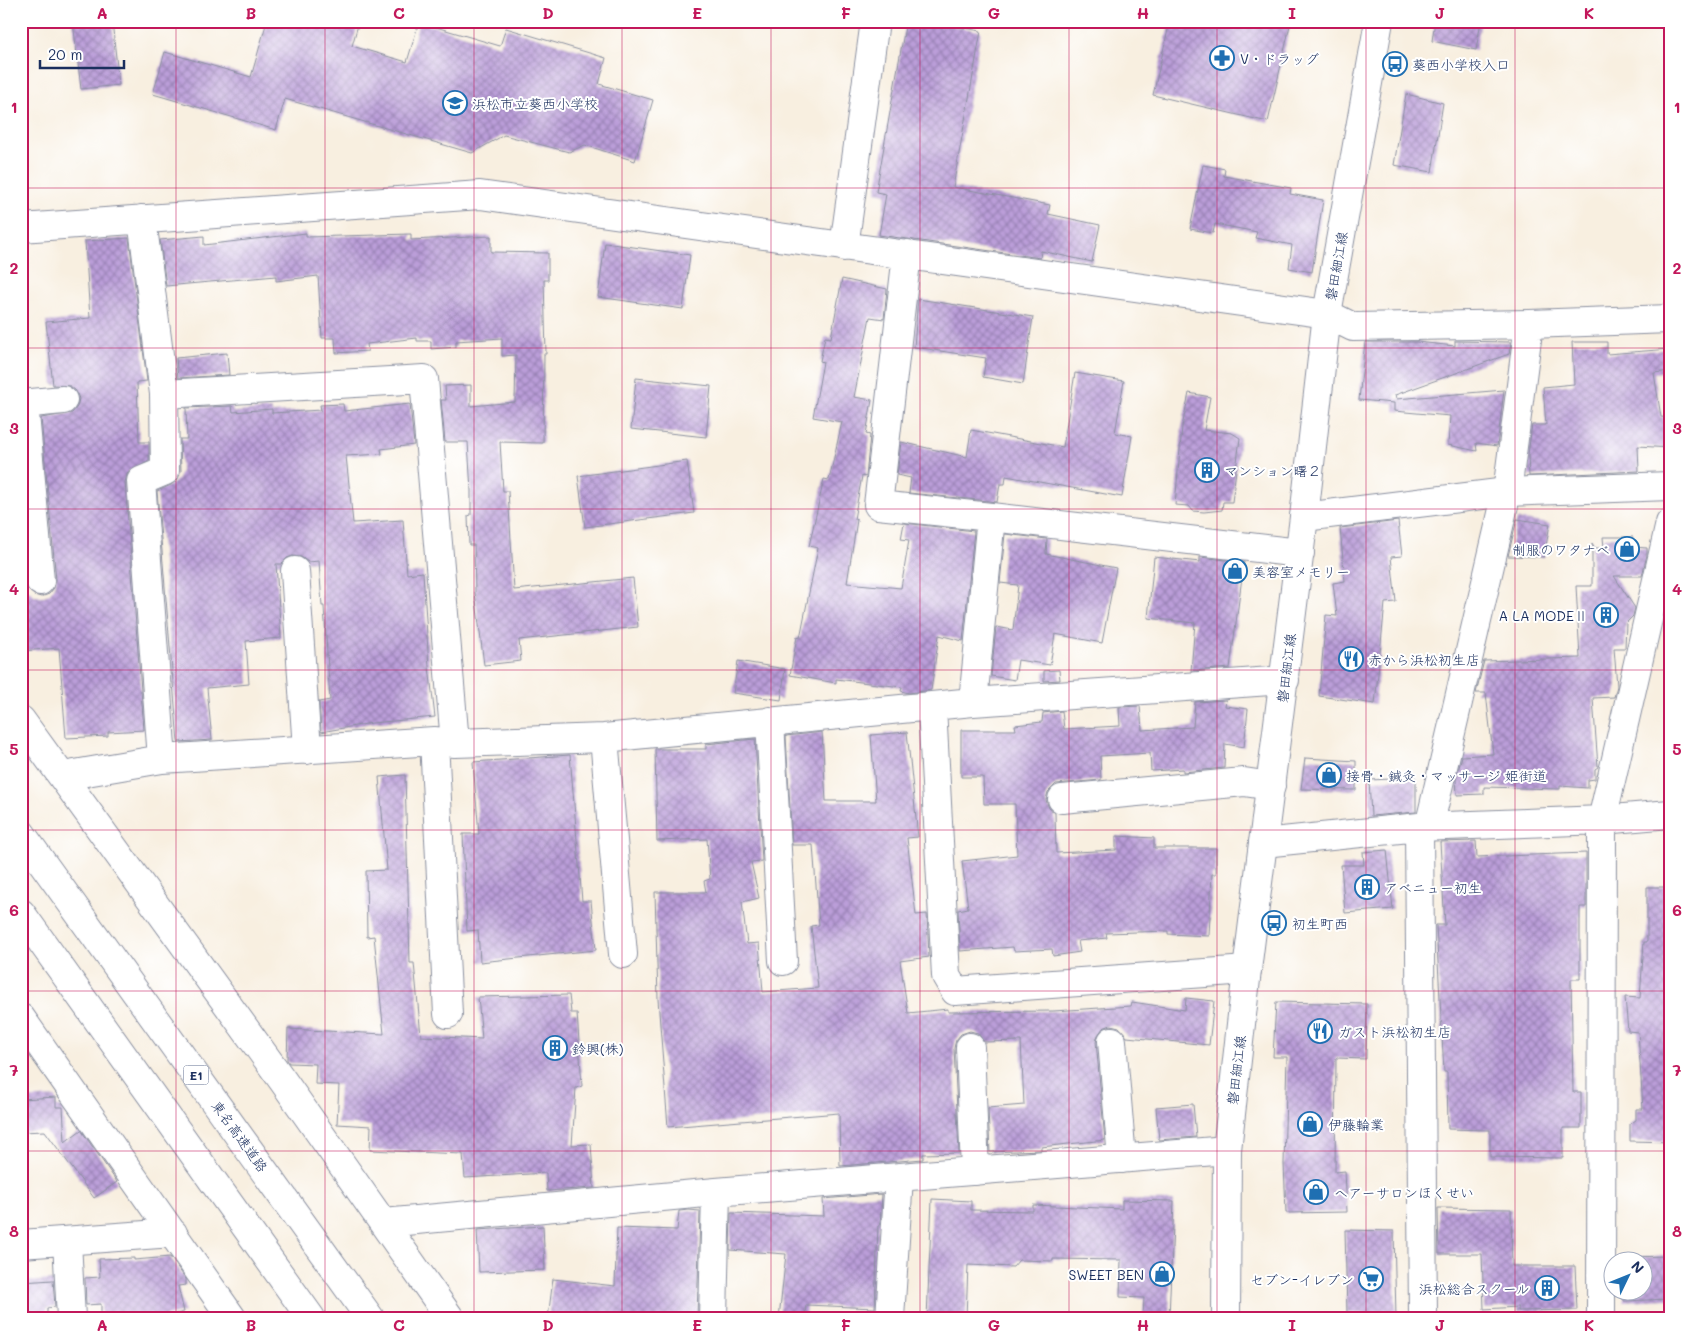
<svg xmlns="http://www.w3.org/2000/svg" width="1691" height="1339" font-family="Mali,'Klee One',sans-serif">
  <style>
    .building { fill: url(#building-cross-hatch) }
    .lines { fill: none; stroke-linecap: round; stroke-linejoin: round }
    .minor-casing { stroke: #8a8f9f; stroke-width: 30 }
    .tertiary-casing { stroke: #8a8f9f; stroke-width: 30 }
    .secondary-casing { stroke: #8a8f9f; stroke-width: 30 }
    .motorway-casing { stroke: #8a8f9f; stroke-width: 30 }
    .minor { stroke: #fff; stroke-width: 28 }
    .tertiary { stroke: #fff; stroke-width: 28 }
    .secondary { stroke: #fff; stroke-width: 28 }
    .motorway { stroke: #fff; stroke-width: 28 }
    .grid { fill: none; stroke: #c2185b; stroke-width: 1; stroke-opacity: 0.55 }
    .labels { text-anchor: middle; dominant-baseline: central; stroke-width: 4; stroke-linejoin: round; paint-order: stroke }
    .shield { fill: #fff; stroke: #5f6d8e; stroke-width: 1 }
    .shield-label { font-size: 12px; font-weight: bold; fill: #1b2f5e }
    .poi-label { font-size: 14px; fill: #1b2f5e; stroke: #fff; text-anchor: start }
    .street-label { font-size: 14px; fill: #1b2f5e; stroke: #fff }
    .neatline { fill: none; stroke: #c2185b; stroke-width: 2 }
    .grid-label { font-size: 16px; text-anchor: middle; font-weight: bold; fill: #c2185b }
  </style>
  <defs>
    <pattern id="building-cross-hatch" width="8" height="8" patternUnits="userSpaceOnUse" patternTransform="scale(1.25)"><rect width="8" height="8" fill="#bb9ed9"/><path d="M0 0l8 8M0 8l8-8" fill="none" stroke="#9781b3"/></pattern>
  </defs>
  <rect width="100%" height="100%" fill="#fff"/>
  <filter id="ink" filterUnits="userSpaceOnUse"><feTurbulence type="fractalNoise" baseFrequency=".02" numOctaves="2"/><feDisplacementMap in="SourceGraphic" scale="10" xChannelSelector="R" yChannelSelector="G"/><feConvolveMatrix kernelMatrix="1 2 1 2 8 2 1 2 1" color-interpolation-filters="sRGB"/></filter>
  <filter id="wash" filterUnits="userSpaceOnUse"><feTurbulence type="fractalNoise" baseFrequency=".0096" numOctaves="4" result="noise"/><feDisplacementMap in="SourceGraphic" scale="20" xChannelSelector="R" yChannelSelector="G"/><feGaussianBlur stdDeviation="1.12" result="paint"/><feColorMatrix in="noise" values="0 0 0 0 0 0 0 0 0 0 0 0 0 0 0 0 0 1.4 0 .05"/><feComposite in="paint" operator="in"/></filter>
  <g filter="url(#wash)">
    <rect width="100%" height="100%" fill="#f8efe0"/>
    <g id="blocks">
      <!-- building -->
      <path class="building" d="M73 21H112L119 85 81 89Z
        M267 21H359L352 46 407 62 419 22 500 46 506 28 606 58 599 84 653 100 635 161 585 145 569 152 504 135 472 153 285 99 276 130 153 94 165 52 251 77Z
        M906 21H953V26L981 31 953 187 1050 205 1048 214 1100 225 1092 262 1041 251 1040 258 879 235 886 194 876 192Z
        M1170 21H1291L1268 122 1153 95Z
        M1435 21H1481L1476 50 1432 41Z
        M1406 94 1443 103 1432 172 1394 165Z
        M1203 165 1225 169 1224 176 1291 188 1290 194 1323 200 1312 272 1289 268 1292 245 1255 238 1257 232 1215 224 1213 233 1190 229Z
        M306 233V237L411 234V240L491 236V252L548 253V280H544L546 354H544L543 443 500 442 503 491H508L514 590 633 578 638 627 519 640 521 661 484 665 475 592 474 545H469L468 516 471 515V491L468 442H445L441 400H446L445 386 471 385V406L515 402 516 355 502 356V338L456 341V347L431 349V341H417V338L367 344 368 351 336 353 335 338H322L318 276 276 281V276L166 286 160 240 204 236V245Z
        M129 238 147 381 137 382 139 442H149V461L128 472 125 482 144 730 108 732V736L66 738 59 648 21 651V547L24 582 28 590 34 595 41 597 49 594 54 588 56 580 41 418 72 413 77 407 79 399 76 391 70 386 53 385 46 322 90 318 85 241Z
        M605 243 690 255 683 309 598 297Z
        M842 279 887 289 884 319 870 317 854 397 872 400 866 434 870 435 866 477 862 476 854 519 857 520 847 583 901 588 909 540 901 539 904 523 974 531 963 641 939 635 931 690 909 693 901 691 902 687 836 679V683L790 675 797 637 800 638 818 548 809 546 824 479 829 480 842 422 813 417 823 362 820 361 825 337 831 338Z
        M918 299 1033 317 1023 384 983 377 986 358 914 347Z
        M1455 341 1511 342 1509 354 1395 395 1396 399 1504 390 1497 446 1476 443 1477 451 1448 445 1450 416 1394 411V403L1359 400 1365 342H1417L1455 346Z
        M1572 342H1607V354L1670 349V371L1654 373 1661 417 1670 418V448L1638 446 1639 471 1529 476 1528 455 1532 425H1546L1543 387 1574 384Z
        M227 353 229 375 178 378 176 358Z
        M1075 373 1124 381 1115 433 1132 436 1122 497 1006 476 1005 484H1000L997 502 909 493 911 478 897 475 901 442 967 457 971 430 1063 447Z
        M636 378 711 386 706 437 631 429Z
        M1189 393 1210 397 1204 430 1232 433 1240 438 1232 502H1223L1222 510 1204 512 1193 511 1189 506 1175 505 1182 427Z
        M343 404 344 411 410 404 414 445 381 449 382 454 346 456 353 523 403 520 407 574 423 572 429 667 435 717 372 723 321 732 319 702 330 700 324 606H322L319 561 308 562 301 557 293 556 287 558 281 564H276L281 638 246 641 249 684 207 688 212 740 178 742 157 491 171 485 178 479 181 471 180 439H187L186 408 232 406 233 412 272 409V413L321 410 320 405Z
        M687 461 694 513 585 527 578 476Z
        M1517 519 1550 524 1544 557 1508 556Z
        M1398 521 1402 556 1391 557 1396 602 1385 603 1375 704 1319 696 1326 615 1337 616 1333 583 1345 581 1340 528Z
        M1005 534 1047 539 1046 554 1116 568 1102 643 1055 634 1050 665 1018 660 1015 680 991 676 996 627 1013 630 1018 585 1000 583Z
        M1603 537H1633V547L1647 548V555L1642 576H1614L1635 608 1633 616 1626 623 1625 648H1614L1617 686 1614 697 1593 698 1598 767 1595 769V779L1588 780V788L1560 786V789L1484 787V794L1457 795 1456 779 1462 756 1493 754 1486 693H1476L1484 661 1580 658 1576 586H1592V543L1595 548H1604Z
        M1154 557 1200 562V557L1244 562 1230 668 1191 671 1195 623 1148 618Z
        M738 661 785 669 781 700 733 693Z
        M1059 670 1060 680 1044 681V671Z
        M1226 700 1225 706 1248 709 1244 747 1225 744 1224 768 1183 772V769L1151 771 1150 753 1100 756 1101 780 1056 784 1048 792 1046 800 1049 808 1055 813 1056 853 1116 850V836L1154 838V848H1216V874H1212L1209 936 1168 934V931L1106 933 1107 938 1078 941 1080 952 1053 956 1052 949 1014 951 1013 947 960 951 958 910 968 908 962 861 1017 855 1015 804H984L983 777H961V730H1016L1015 725 1042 722 1043 713 1062 711 1064 729 1120 726 1119 707 1140 706 1142 730 1193 727 1195 702Z
        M822 732 826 801H876L871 735 907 732 918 837 907 838 916 915 927 914 929 957 900 961 908 1013 948 1009V1012L1053 1011 1131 1006 1132 1002 1185 1010 1186 998 1214 1001 1209 1045 1127 1037 1119 1027 1111 1025 1103 1028 1098 1035 1096 1042 1105 1140 1041 1147V1150L990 1152 988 1108 1024 1105 1021 1041 984 1042 978 1033 970 1031 961 1034 956 1040 954 1048 959 1153 923 1154V1159L840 1166 839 1113 668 1127 658 999 655 892H706L704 881 710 879 707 839 657 841 655 749H706V744L755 739 762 861 751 862 759 898 742 902 747 944 759 943 763 992 818 988 811 926 819 925 813 845H792L786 736Z
        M570 755 582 901H591L596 950 480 962 478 930 467 931 463 834H479L473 762Z
        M1305 758 1356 761V790L1301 789Z
        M405 775 410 963H414L421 1036 482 1039 478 997 569 995 571 1013H577L582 1086 576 1088 572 1145 591 1144 594 1188 547 1191 546 1173 465 1178 463 1154 370 1150 371 1126 337 1124 339 1085 315 1084 316 1064 289 1063 287 1060 288 1029 384 1034 374 936 367 937 366 871 387 870 379 777Z
        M1416 778V812L1371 816 1369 780Z
        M1476 841 1477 857 1586 853V907H1580V979H1571L1573 1092H1581V1128H1563V1158L1490 1157V1130L1448 1129 1447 1072H1444L1436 925H1445L1440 842Z
        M1387 850 1393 909 1345 913 1341 865H1364L1363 852Z
        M1647 887H1670V1142L1630 1141V1124L1636 1120V1109H1643L1638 1032 1628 1031 1625 997 1640 998 1644 942H1647Z
        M1276 1002 1367 1004 1366 1059 1336 1058 1335 1172 1345 1171 1347 1212 1286 1213 1284 1163 1287 1057H1273Z
        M56 1097V1107H63L65 1142 81 1130 117 1182 94 1198 45 1131 21 1132V1099Z
        M1193 1104 1196 1137 1159 1140 1156 1107Z
        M882 1194 880 1225 878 1226 875 1308 806 1305 805 1318H779L786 1254 730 1250 731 1213 824 1216 823 1199Z
        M932 1199 971 1201V1210L1033 1211V1205L1122 1209V1200L1174 1201 1169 1317 1143 1316 1144 1298 1120 1297 1121 1260 1053 1259V1261L1019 1260 1013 1267 968 1265 966 1318H927Z
        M1438 1208 1511 1209 1512 1266H1575L1577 1310 1518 1311V1307L1484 1309 1482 1254H1439Z
        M689 1210 700 1211 697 1318H548L553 1279 615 1286 617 1228 677 1230 679 1211Z
        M543 1226 545 1270 479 1272 477 1230Z
        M1345 1230 1394 1231 1396 1318H1370V1314L1347 1313Z
        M1670 1256V1299L1624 1301V1292H1644V1262H1622L1621 1257Z
        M170 1257 186 1279V1285L178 1286 184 1312 158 1318H101V1304L86 1305 85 1278 100 1277 99 1259 134 1258V1260Z
        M53 1280 55 1307 47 1308V1318H24L22 1282Z"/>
    </g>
  </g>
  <g filter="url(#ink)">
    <use href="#blocks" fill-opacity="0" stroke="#8a8f9f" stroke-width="1"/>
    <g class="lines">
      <defs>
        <path id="minor" d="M142 219 164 394 165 471 141 481 162 759
          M21 228 480 195 1327 314 1353 327 1529 324 1670 319
          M844 247 875 21
          M907 254 878 505 991 517 973 702
          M164 394 424 379 455 743
          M24 403 40 581
          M21 404 63 400
          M991 517 1300 553
          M295 571 307 750
          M932 707 946 976 955 991 1247 970
          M21 720 283 1081 450 1318
          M770 721 783 961
          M604 738 623 954
          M434 741 448 1014
          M63 776 162 759 434 741 455 743 604 738 973 702 1285 680
          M1062 799 1244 782 1271 786
          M1419 827 1423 1318
          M1429 827 1507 492 1529 324
          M1263 843 1419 827 1602 820 1670 814
          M21 1018 232 1318
          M1112 1041 1122 1159
          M970 1047 975 1171
          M384 1223 716 1192 1227 1150
          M67 1241 71 1318
          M21 1244 173 1233
          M713 1318 716 1192
          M890 1318 899 1177
          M1601 1318 1602 820 1670 523"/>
        <path id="tertiary" d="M1304 517 1507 492 1670 486"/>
        <path id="secondary" d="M1226 1318 1227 1150 1247 970 1304 517 1327 314 1379 21"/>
        <path id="motorway" d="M21 833 370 1318
          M21 913 311 1318"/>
      </defs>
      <!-- minor casing -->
      <use href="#minor" class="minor-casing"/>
      <!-- tertiary casing -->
      <use href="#tertiary" class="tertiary-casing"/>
      <!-- secondary casing -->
      <use href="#secondary" class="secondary-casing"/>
      <!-- motorway casing -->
      <use href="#motorway" class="motorway-casing"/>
      <!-- minor -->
      <use href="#minor" class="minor"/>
      <!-- tertiary -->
      <use href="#tertiary" class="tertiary"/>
      <!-- secondary -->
      <use href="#secondary" class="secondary"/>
      <!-- motorway -->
      <use href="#motorway" class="motorway"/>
    </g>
  </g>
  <!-- grid -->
  <path class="grid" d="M176 21V1318M325 21V1318M474 21V1318M622 21V1318M771 21V1318M920 21V1318M1069 21V1318M1217 21V1318M1366 21V1318M1515 21V1318M21 188H1670M21 348H1670M21 509H1670M21 670H1670M21 830H1670M21 991H1670M21 1151H1670"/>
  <!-- icons -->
  <defs>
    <symbol id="pharmacy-ring" viewBox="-11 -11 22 22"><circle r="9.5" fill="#fff" stroke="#1f6fb2" stroke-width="1.5"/><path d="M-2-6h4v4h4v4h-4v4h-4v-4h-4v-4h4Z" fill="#1f6fb2"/></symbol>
    <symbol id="bus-ring" viewBox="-11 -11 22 22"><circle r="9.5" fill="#fff" stroke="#1f6fb2" stroke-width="1.5"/><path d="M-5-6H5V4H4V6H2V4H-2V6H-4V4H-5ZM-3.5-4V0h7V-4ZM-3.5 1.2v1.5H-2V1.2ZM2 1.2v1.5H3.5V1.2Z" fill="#1f6fb2"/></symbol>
    <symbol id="school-ring" viewBox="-11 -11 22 22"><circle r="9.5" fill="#fff" stroke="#1f6fb2" stroke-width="1.5"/><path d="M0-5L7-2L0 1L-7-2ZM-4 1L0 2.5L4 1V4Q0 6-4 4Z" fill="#1f6fb2"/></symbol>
    <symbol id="building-ring" viewBox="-11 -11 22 22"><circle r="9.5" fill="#fff" stroke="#1f6fb2" stroke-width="1.5"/><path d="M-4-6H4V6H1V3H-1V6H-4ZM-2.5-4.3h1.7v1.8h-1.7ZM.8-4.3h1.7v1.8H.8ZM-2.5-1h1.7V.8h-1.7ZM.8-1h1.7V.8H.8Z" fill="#1f6fb2"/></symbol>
    <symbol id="shop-ring" viewBox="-11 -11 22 22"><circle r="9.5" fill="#fff" stroke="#1f6fb2" stroke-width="1.5"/><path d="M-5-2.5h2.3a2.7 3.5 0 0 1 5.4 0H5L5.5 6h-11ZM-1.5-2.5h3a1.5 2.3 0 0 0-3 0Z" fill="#1f6fb2"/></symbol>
    <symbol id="restaurant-ring" viewBox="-11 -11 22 22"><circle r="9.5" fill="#fff" stroke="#1f6fb2" stroke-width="1.5"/><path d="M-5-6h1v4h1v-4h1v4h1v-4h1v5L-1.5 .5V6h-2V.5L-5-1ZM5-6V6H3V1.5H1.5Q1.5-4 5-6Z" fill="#1f6fb2"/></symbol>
    <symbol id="supermarket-ring" viewBox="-11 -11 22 22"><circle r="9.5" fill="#fff" stroke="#1f6fb2" stroke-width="1.5"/><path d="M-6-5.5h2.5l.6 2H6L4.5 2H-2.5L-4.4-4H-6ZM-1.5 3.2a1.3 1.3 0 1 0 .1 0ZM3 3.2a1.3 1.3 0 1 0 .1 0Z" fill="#1f6fb2"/></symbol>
  </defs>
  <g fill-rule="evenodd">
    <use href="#pharmacy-ring" x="1208" y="44" width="28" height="28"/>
    <use href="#bus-ring" x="1381" y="50" width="28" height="28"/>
    <use href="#school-ring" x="441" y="89" width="28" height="28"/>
    <use href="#building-ring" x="1193" y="456" width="28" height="28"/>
    <use href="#shop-ring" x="1613" y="535" width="28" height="28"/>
    <use href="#shop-ring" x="1221" y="557" width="28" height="28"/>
    <use href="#building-ring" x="1592" y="601" width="28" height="28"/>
    <use href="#restaurant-ring" x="1337" y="645" width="28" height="28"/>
    <use href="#shop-ring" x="1315" y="761" width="28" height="28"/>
    <use href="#building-ring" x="1353" y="873" width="28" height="28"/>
    <use href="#bus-ring" x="1260" y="909" width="28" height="28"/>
    <use href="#restaurant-ring" x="1306" y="1017" width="28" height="28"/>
    <use href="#building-ring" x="541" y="1034" width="28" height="28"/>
    <use href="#shop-ring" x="1296" y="1110" width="28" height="28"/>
    <use href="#shop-ring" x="1302" y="1178" width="28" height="28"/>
    <use href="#shop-ring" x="1148" y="1260" width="28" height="28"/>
    <use href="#supermarket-ring" x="1357" y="1265" width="28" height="28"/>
    <use href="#building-ring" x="1533" y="1274" width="28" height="28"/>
  </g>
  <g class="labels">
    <!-- shield labels -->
    <rect class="shield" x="183.5" y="1065.5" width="25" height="19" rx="4"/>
    <g class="shield-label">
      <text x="196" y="1075">E1</text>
    </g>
    <!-- poi labels -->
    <g class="poi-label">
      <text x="1240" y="58">V・ドラッグ</text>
      <text x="1412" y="64">葵西小学校入口</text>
      <text x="472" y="103">浜松市立葵西小学校</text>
      <text x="1224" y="470">マンション曙２</text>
      <text x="1610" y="549" text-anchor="end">制服のワタナベ</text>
      <text x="1252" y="571">美容室メモリー</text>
      <text x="1588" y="615" text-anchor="end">A LA MODEⅡ</text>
      <text x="1368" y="659">赤から浜松初生店</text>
      <text x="1346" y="775">接骨・鍼灸・マッサージ 姫街道</text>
      <text x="1384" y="887">アベニュー初生</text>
      <text x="1292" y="923">初生町西</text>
      <text x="1338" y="1031">ガスト浜松初生店</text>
      <text x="572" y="1048">鈴興(株)</text>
      <text x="1328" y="1124">伊藤輪業</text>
      <text x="1334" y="1192">ヘアーサロンほくせい</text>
      <text x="1144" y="1274" text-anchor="end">SWEET BEN</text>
      <text x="1354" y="1279" text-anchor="end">セブン-イレブン</text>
      <text x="1530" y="1288" text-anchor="end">浜松総合スクール</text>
    </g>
    <!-- street labels -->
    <g class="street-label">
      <text transform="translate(1336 266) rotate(-80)">磐田細江線</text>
      <text transform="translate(1286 668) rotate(-83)">磐田細江線</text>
      <text transform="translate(1236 1070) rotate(-83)">磐田細江線</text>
      <text transform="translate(240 1136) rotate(54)">東名高速道路</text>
    </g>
  </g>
  <!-- margin -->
  <rect width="1691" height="1339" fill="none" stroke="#fff" stroke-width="55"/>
  <!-- north arrow -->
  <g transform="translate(1628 1276) rotate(47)"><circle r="24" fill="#ffffff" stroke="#a4acbf"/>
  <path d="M0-4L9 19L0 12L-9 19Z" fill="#1f6fb2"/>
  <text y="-8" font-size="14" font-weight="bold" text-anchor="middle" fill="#1b2f5e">N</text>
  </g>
  <!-- scale -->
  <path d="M40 60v8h84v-8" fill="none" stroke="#1b2f5e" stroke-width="2.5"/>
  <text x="48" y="60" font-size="15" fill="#1b2f5e" stroke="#ffffff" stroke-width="4" paint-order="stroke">20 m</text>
  <rect x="28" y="28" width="1636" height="1284" class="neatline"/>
  <g class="grid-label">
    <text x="102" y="19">A</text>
    <text x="251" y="19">B</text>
    <text x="399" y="19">C</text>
    <text x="548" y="19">D</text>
    <text x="697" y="19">E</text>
    <text x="846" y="19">F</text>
    <text x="994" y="19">G</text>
    <text x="1143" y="19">H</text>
    <text x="1292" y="19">I</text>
    <text x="1440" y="19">J</text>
    <text x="1589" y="19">K</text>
    <text x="14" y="113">1</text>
    <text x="1677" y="113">1</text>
    <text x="14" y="274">2</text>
    <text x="1677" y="274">2</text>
    <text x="14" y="434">3</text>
    <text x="1677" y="434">3</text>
    <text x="14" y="595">4</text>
    <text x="1677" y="595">4</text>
    <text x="14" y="755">5</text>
    <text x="1677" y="755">5</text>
    <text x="14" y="916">6</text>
    <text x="1677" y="916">6</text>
    <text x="14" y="1076">7</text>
    <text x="1677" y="1076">7</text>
    <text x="14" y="1237">8</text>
    <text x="1677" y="1237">8</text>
    <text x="102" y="1331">A</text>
    <text x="251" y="1331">B</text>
    <text x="399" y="1331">C</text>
    <text x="548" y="1331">D</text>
    <text x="697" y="1331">E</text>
    <text x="846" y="1331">F</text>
    <text x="994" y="1331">G</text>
    <text x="1143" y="1331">H</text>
    <text x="1292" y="1331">I</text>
    <text x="1440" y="1331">J</text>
    <text x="1589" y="1331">K</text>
  </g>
</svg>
